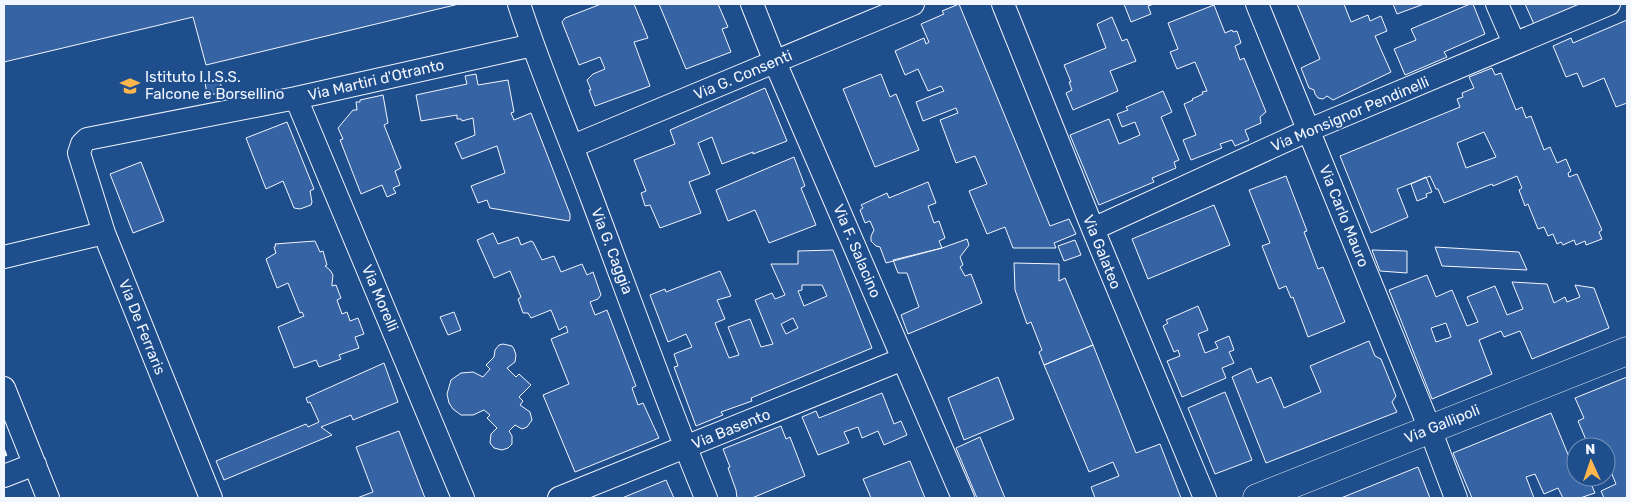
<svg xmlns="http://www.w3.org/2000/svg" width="1631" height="502" font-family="Rubik,sans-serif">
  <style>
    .building { fill: #3563a3; stroke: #f2f6ff; fill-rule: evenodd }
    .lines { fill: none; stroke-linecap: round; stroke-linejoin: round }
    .minor-casing { stroke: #f2f6ff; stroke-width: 24 }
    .secondary-casing { stroke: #f2f6ff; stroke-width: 29 }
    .minor { stroke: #1f4e8c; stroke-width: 22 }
    .secondary { stroke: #1f4e8c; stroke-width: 28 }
    .wall { stroke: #f2f6ff; stroke-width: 2.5 }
    .labels { text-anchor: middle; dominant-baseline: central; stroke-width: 4; stroke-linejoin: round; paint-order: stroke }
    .street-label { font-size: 15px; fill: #f2f6ff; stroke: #1f4e8c }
    .poi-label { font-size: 15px; fill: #f2f6ff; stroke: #1f4e8c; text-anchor: start }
  </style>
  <rect width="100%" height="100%" fill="#1f4e8c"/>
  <!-- building -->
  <path class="building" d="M4 4H459L206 65 193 17 4 62Z
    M601 4H634L648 38 634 42 650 86 595 106 589 90H591L587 80 593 74 605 69 600 57 579 65 562 22 565 18Z
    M659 4H718L728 27 722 29 731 52 686 69Z
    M959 4 1050 226 1069 219 1076 234 1054 243 1056 248H1013L1005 227 987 234 969 191 987 184 975 156 956 163 940 120 958 113 956 108 923 121 916 102 944 91 941 86 928 91 918 69 905 75 895 51 924 38 926 44 929 42 921 24 944 14 942 11Z
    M1124 4H1154L1148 6 1151 14 1131 22Z
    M1297 4H1344L1351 22 1368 15 1370 21 1381 16 1387 31 1375 36 1391 72 1333 100 1327 96 1323 99 1318 98 1315 94 1314 90 1309 88 1301 68 1320 59Z
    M1393 4H1424L1397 14Z
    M1470 4H1473L1485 34 1444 52 1447 57 1405 75 1394 49 1416 40 1411 29Z
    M1525 4H1583L1534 24Z
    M1214 5 1225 33 1232 30 1233 32 1237 31 1241 43 1235 46 1240 60 1244 58 1266 112 1260 117 1261 123 1245 130 1249 140 1235 146 1232 140 1220 144 1222 148 1191 160 1183 140 1196 135 1184 104 1193 100 1192 99 1203 94 1202 92 1207 91 1195 62 1177 69 1170 52 1178 49 1168 23Z
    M1112 17 1122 41 1127 39 1136 61 1110 71 1118 91 1073 110 1066 93 1072 90 1069 82H1071L1064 65 1106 48 1097 24Z
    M1627 20V103L1616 107 1604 78 1583 87 1577 73 1566 77 1553 46 1571 38 1573 43Z
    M1492 68 1495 75 1501 73 1516 110 1522 107 1526 118 1531 116 1544 150 1550 147 1557 163 1566 159 1571 171 1568 173 1569 177 1577 174 1602 230 1599 232 1602 239 1586 245 1585 241 1576 245 1574 240 1563 245 1561 242 1557 244 1553 234 1548 236 1544 227 1538 229 1528 204 1525 206 1519 190 1522 188 1517 176 1493 186 1492 184 1444 203 1438 189H1436L1430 176 1397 189 1408 217 1371 233 1340 156 1460 107 1457 99 1463 97 1462 93 1474 88 1469 77ZM1484 132 1496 157 1466 168 1457 143Z
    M476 74 478 85 508 80 514 112 511 113 514 120 531 113 570 214V219L569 221 490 208 487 200 478 203 471 186 505 173 497 146 462 159 455 143 475 135 473 118 462 121 461 119H457V115L421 121 416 95 467 84 465 76Z
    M881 74 890 97 896 94 919 150 875 167 843 89Z
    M220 79 222 93 207 95 205 82Z
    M765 88 787 141 753 154V152L722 164 712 137 698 143 710 174 689 182 701 213 660 228 650 205 645 206 641 193 646 191 634 160 675 144 670 130Z
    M1163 91 1172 112 1161 117 1179 160 1174 162 1176 168 1152 178 1154 182 1099 205 1070 135 1109 119 1119 144 1140 135 1135 122 1122 127 1117 114 1128 110 1126 107Z
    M383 95 388 123 384 125 401 168 395 171 400 185 393 188 396 193 387 197 382 185 361 194 340 140 343 139 338 128 353 110H357L356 102H360V100Z
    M287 122 314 189 310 191 312 202 311 205 300 209 294 208 283 181 266 189 246 138Z
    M794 157 805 186 801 188 816 225 769 243 755 210 728 221 716 190Z
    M141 162 164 221 133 233 110 174Z
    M1286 176 1307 231 1304 232 1318 269 1323 267 1345 322 1308 337 1293 297 1291 298 1286 286 1279 289 1262 246 1270 243 1249 190Z
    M1426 177 1432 192 1426 194 1427 197 1417 201 1411 184Z
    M928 182 936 203 928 206 934 223 939 221 945 238 939 241 942 248 886 263 880 247 876 246 871 241V236L874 230 870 221 865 223 860 210 863 208 861 205 887 193 889 198Z
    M1214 205 1230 245 1148 279 1132 239Z
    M493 233 498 244 518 237 521 245 531 241 533 242 542 260 554 256 561 272 582 264 587 275 593 272 601 295 598 299 590 302 595 315 607 310 636 386 632 388 638 405 643 403 659 438 575 472 543 395 569 384 551 339 568 332 566 326 559 330 551 310 531 318 528 313H523L518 299 521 297 510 271 494 278 477 240Z
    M967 239 969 245 960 257 963 265 960 267 965 276 971 274 982 303 908 334 901 315 919 307 907 273H898L893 260 942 248Z
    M1075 240 1081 255 1064 261 1058 246Z
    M315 241 320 252 323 251 327 265 325 266 330 270 333 275 332 284V286L336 285 341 298 337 300 342 314 347 312 350 321 358 318 364 334 355 337 359 348 339 355 341 359 319 367 316 360 294 368 278 327 304 316 302 312 300 313 288 283 277 288 266 259 276 253 274 247 276 246 275 244Z
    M1435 247 1519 252 1527 270 1442 266Z
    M833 250 872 348 751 398 752 401 721 412 723 415 696 426 674 367 678 366 674 354 692 347 686 334 668 342 650 295 665 289 666 292 720 271 731 296 717 300 725 319 715 323 729 358 739 355 728 327 750 319 761 347 773 344 755 300 772 293 775 299 785 295 771 264H798V251ZM802 285H822L827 296 804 306 798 291 802 290ZM793 318 798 328 786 334 781 324Z
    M1372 250 1407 251V273L1380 271Z
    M1014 263 1059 264V281L1065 278 1093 345 1044 365 1039 352 1042 350 1031 322 1027 324 1015 290Z
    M1427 275 1436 297 1452 290 1467 326 1478 322 1467 297 1495 286 1507 315 1523 309 1512 282 1547 284 1554 303 1565 297 1567 302 1580 297 1575 285 1594 288 1609 328 1532 359 1520 331 1504 337 1501 331 1479 340 1492 374 1432 399 1389 290ZM1446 323 1451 337 1436 342 1431 328Z
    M1198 306 1208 330 1198 334 1205 353 1218 348 1215 342 1229 336 1234 350 1229 352 1234 363 1222 368 1226 378 1182 397 1167 361 1180 356 1178 350 1174 352 1163 326 1168 323 1166 320Z
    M454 312 461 330 448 335 440 317Z
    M1369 341 1375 356 1381 359 1396 396 1392 402 1397 412 1266 463 1232 377 1251 368 1257 383 1271 377 1284 408 1321 392 1310 366Z
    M503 344 512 346 514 349 516 355 515 362 507 368 516 377 519 374 531 385 519 397 523 401 520 405 530 412 532 420 527 427 522 429 515 425 509 431 512 436V444L508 448 502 450 494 448 490 443 491 434 497 428 487 418 490 415 484 410 473 415H461L453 409 449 403 447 394 451 380 461 373 473 372 483 377 490 369 486 365 494 357 495 350 499 345Z
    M1093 345 1136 453 1160 444 1181 498H1095L1091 487 1119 476 1113 462 1089 472 1044 365Z
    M384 363 398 402 353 420 351 415 321 427 332 435 224 480 216 461 306 424 308 427 319 422 310 402 308 403 306 398Z
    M998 377 1014 419 964 440 948 398Z
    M1627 377V498H1604L1601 491 1616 484 1606 460V447H1589L1578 421 1584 418 1575 398Z
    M1225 392 1252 460 1215 474 1188 408Z
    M882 393 894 424 901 421 907 435 884 445 878 431 862 438 858 427 844 432 849 443 818 455 802 417 816 411 819 418Z
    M1551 413 1576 474V477H1588L1595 493 1580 498H1563L1558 488 1544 494 1535 474 1526 477 1534 498H1472L1453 453Z
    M781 426 786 439 790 437 805 476 752 498H737L736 490 728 468 730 467 723 449Z
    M399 431 425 498H357L373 492 356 447Z
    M980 437 1005 498H977L956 448Z
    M910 461 925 498H871L863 479Z
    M1418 467 1430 498H1341Z
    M666 480 674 498H622Z"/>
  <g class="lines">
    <defs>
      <path id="minor" d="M519 4C540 69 567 132 591 196 629 297 665 398 706 498
        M752 4 775 62 963 498
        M1003 4 1093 229 1205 498
        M1257 4 1430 429 1456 498
        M1497 4 1514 43
        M296 98 463 498
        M573 146 913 4
        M1093 229 1309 130 1609 4
        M4 257 104 233
        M4 388 48 498
        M4 476 35 464
        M211 498 104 233 79 153 82 144 87 139 296 98 533 45
        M559 498 903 359"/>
      <path id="secondary" d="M1257 498 1627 351"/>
    </defs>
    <!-- minor casing -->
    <use href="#minor" class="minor-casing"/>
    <!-- secondary casing -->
    <use href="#secondary" class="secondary-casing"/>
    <!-- minor -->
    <use href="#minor" class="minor"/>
    <!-- secondary -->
    <use href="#secondary" class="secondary"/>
    <!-- wall -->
    <path class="wall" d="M4 450 6 455H4"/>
  </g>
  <!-- icons -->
  <defs>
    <symbol id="school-bare" viewBox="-9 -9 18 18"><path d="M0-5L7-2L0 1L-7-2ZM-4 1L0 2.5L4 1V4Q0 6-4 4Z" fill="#ffb74d" stroke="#1f4e8c" stroke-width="2.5" paint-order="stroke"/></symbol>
  </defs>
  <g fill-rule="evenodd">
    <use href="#school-bare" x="116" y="72" width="28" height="28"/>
  </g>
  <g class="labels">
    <!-- street labels -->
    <g class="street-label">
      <text transform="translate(743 75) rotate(-23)">Via G. Consenti</text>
      <text transform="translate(376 80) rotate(-13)">Via Martiri d'Otranto</text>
      <text transform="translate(1350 114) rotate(-23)">Via Monsignor Pendinelli</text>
      <text transform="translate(1344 216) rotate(68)">Via Carlo Mauro</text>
      <text transform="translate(612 251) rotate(69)">Via G. Caggia</text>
      <text transform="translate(857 251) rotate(67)">Via F. Salacino</text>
      <text transform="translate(1102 252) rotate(68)">Via Galateo</text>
      <text transform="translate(380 298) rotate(67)">Via Morelli</text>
      <text transform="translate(142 327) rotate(68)">Via De Ferraris</text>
      <text transform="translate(1442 424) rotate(-22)">Via Gallipoli</text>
      <text transform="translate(731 429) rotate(-22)">Via Basento</text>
    </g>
    <!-- poi labels -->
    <g class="poi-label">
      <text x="145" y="77">Istituto I.I.S.S.<tspan x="145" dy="17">Falcone e Borsellino</tspan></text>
    </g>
  </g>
  <!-- border -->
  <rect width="1631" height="502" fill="none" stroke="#f2f6ff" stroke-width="10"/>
  <!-- north arrow -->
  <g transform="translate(1591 462) rotate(357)"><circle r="24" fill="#1f4e8c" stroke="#7391ba"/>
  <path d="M0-4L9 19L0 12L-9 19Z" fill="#ffb74d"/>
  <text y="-8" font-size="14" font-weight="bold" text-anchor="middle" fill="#f2f6ff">N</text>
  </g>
</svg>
